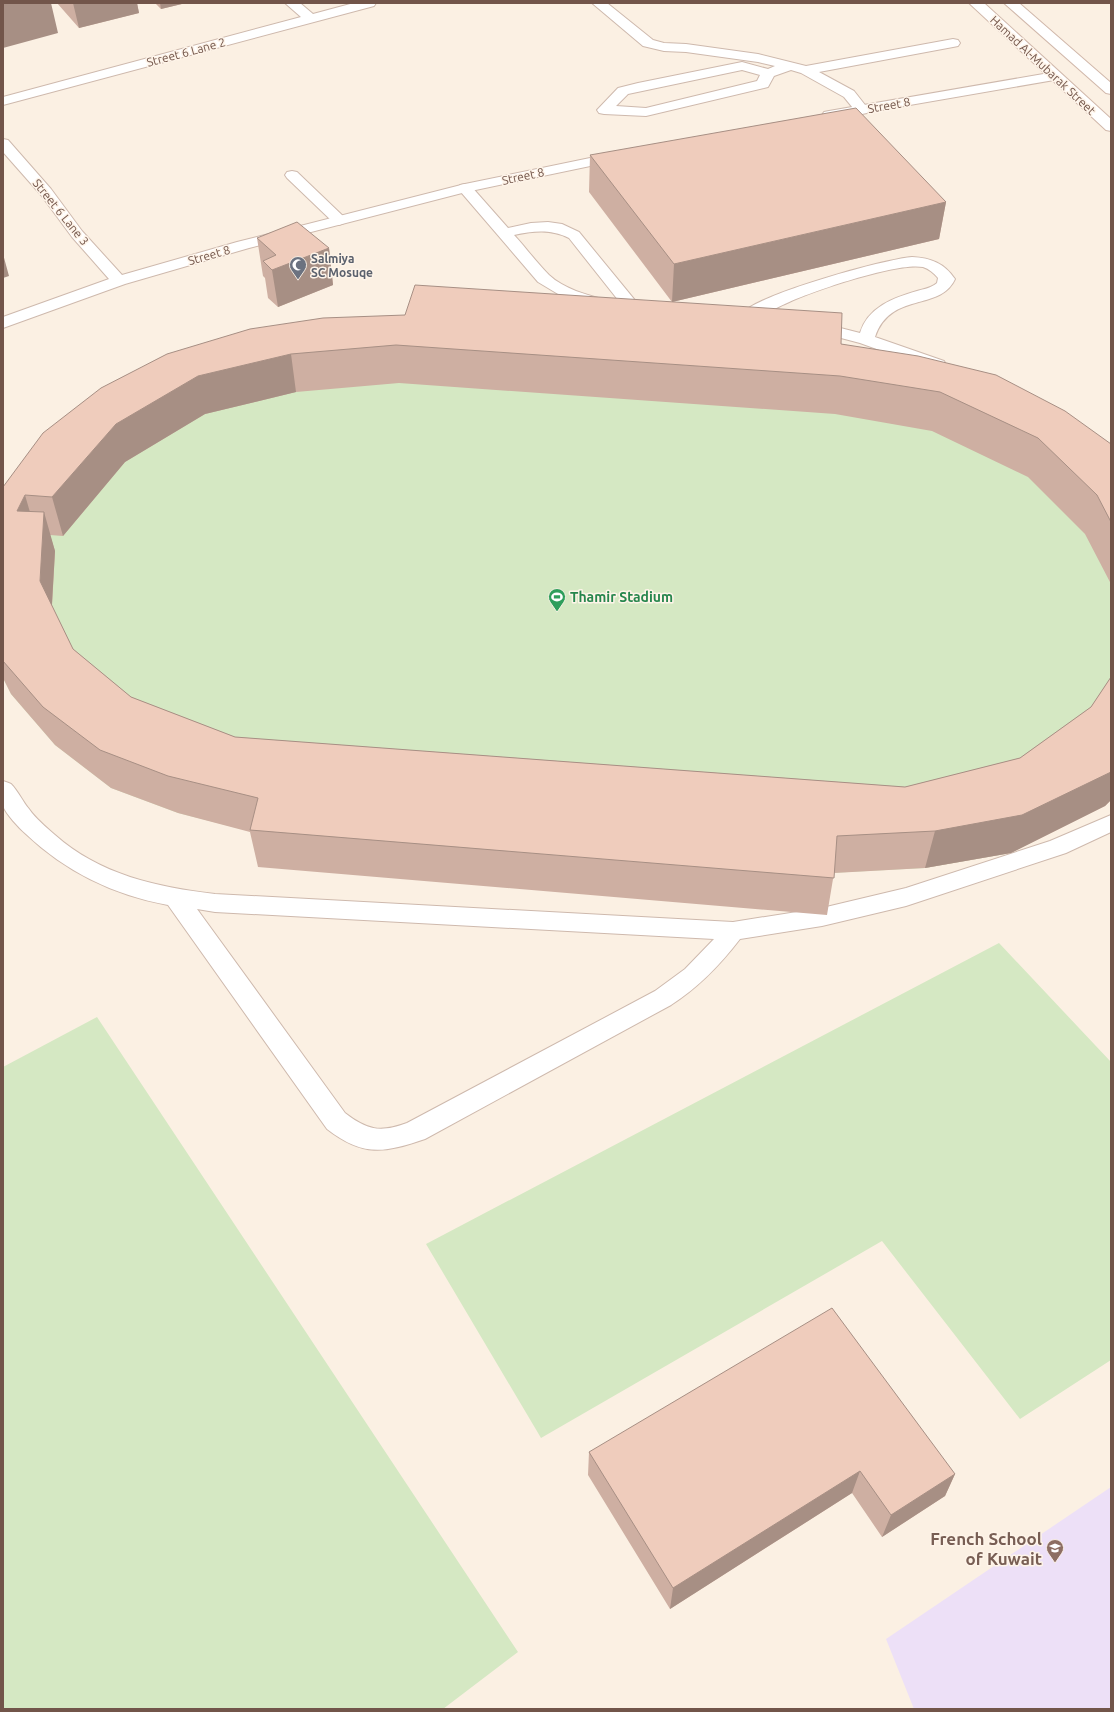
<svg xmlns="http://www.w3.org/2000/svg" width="1114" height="1712" font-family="Ubuntu,sans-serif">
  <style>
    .education { fill: #ede0f7 }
    .green { fill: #d5e8c3 }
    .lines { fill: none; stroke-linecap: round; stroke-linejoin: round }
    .service-casing { stroke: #ceb9ad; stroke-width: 2 }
    .minor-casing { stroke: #ceb9ad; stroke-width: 2 }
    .secondary-casing { stroke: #d1b8ab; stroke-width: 2 }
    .service { fill: #fff; fill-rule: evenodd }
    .minor { fill: #fff; fill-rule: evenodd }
    .secondary { fill: #fff; fill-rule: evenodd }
    .wall { fill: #ceafa2 }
    .shaded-wall { fill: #a78f84 }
    .building { fill: #efccbc; stroke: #a78f84 }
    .labels { text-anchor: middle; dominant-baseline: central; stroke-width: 3; stroke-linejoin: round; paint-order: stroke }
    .far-street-label { font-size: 12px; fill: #72554a; stroke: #fef4e9 }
    .far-worship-label { font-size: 12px; font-weight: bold; fill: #5b616d; stroke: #fef4e9; text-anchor: start }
    .leisure-label { font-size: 14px; font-weight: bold; fill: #27864d; stroke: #fef4e9; text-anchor: start }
    .near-education-label { font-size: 17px; font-weight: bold; fill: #785e54; stroke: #fef4e9; text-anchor: end }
  </style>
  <rect width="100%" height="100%" fill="#fbf0e3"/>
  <!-- education -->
  <path class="education" d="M1111 1487V1709H914L886 1639Z"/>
  <!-- green -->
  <path class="green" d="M836 351 1111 490V800L1011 853 925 868 830 873 265 835 178 813 111 788 55 745 11 694 3 678V546L175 392Z
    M999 943 1111 1062V1360L1020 1419 882 1241 541 1438 426 1244Z
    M97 1017 518 1652 443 1709H3V1067Z"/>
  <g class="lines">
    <defs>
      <path id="service" d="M592 3H607L653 40 664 43 686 44 758 54 806 66 953 39 958 40 960 43 958 46 953 47 819 72 854 91 869 110 867 113 862 114 857 113 844 97 801 73 791 70 774 76 768 87 646 116 604 114 599 113 597 110 618 88 638 83 742 62 768 69 775 66 758 62 686 52 664 51 643 46ZM742 70 760 75 757 81 646 108 616 106 628 94Z
        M292 171 297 172 344 217 347 220 344 223 339 225 334 223 287 178 285 175 287 172Z
        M465 184 470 185 508 228 531 223 548 222 562 224 579 232 638 304 640 307 638 310 632 312 626 310 569 238C550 229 534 231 514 235 526 248 537 263 549 275 564 289 587 295 606 300L608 303 606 306 600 308 572 300 558 294 538 282 460 191 458 188 460 185Z
        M912 257C931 258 944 263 955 279 940 312 890 291 875 337L944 361 946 365 944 369 938 370 932 369 860 343 807 329 805 326 807 323 813 321 860 333C868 307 893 298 917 291 924 289 931 288 937 283L938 278C934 273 929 269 923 267 897 262 813 291 787 303 774 308 758 321 744 317L742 314C755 295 885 259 912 257Z
        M3 781C6 782 9 783 11 784 18 791 23 802 29 809 36 819 46 827 55 835 100 875 157 887 215 894L733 922 822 908 906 888 1050 841 1111 815V832L1066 853 906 906 822 926 740 939C720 965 699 987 671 1005L425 1139C384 1153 363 1157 327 1129L168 905C114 895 66 872 26 834 19 828 6 814 3 806 1 799 3 788 3 781ZM197 909 215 912 714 939 685 969 655 991 407 1123C380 1133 367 1130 345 1113Z"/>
      <path id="minor" d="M285 3H300L313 14 354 3H376L374 6 3 105V97L301 17Z
        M1055 72 1060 73 1062 76 1060 79 829 119 824 118 822 115 824 112 829 111Z
        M3 139 8 140 51 189 82 231 122 275 237 242 465 184 619 152 624 153 626 156 624 159 619 160 466 192 249 248 125 284 3 328V317L109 279 72 237 41 195 3 152Z"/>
      <path id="secondary" d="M969 3H984L1111 119V131L1106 130Z
        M1004 3H1019L1111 83V94L1106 93Z"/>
    </defs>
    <!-- service casing -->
    <use href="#service" class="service-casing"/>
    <!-- minor casing -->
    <use href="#minor" class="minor-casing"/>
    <!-- secondary casing -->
    <use href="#secondary" class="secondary-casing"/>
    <!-- service -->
    <use href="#service" class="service"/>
    <!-- minor -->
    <use href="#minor" class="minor"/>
    <!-- secondary -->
    <use href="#secondary" class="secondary"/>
  </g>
  <!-- wall -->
  <path class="wall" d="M57 3H137L139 13 79 28Z
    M155 3H186L161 9Z
    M590 155 946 202 939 239 672 302 589 192Z
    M257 238 329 248 333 285 278 307 268 298 265 278 263 276Z
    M250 329 841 344 1111 444V584L1085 534 1028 477 932 431 835 414 399 383 296 392 205 414 125 462 63 536 50 535 55 551 52 606 73 649 131 697 235 737 905 787 1020 758 1091 707 1111 677V800L1105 806 1011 853 925 868 834 873 827 915 258 867 250 832 178 813 111 788 55 745 11 694 3 678V487Z
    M589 1452 955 1474 945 1496 882 1537 852 1493 670 1609 588 1475Z"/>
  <!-- shaded-wall -->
  <path class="shaded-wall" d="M3 3H51L58 33 3 48Z
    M73 3H137L139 13 79 28Z
    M160 3H186L161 9Z
    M946 202 939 239 672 302 674 264Z
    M329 248 333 285 278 307 272 270Z
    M3 254 9 276 3 278Z
    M291 354 296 392 205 414 125 462 63 536 52 497 116 424 198 376Z
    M25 495 36 533 17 511Z
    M44 512 55 551 51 620 40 581Z
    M1111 772V800L1105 806 1011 853 925 868 935 831Z
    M860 1471 852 1493 670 1609 673 1588Z
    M955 1474 945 1496 882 1537 891 1515Z"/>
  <!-- building -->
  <path class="building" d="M856 108 946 202 674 264 590 155Z
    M297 222 329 248 272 270 263 261 276 255 257 238Z
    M415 285 842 313 841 344 918 356 996 375 1065 411 1111 444V522L1097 495 1038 438 940 392 840 376 396 345 291 354 198 376 116 424 52 497 25 495 17 511 44 512 40 581 73 649 131 697 235 737 905 787 1020 758 1091 707 1111 677V772L1022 815 935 831 837 836 834 878 250 830 258 798 168 776 100 750 43 707 3 661V487L43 433 101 388 167 354 250 329 323 318 405 315Z
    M832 1308 955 1474 891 1515 860 1471 673 1588 589 1452Z"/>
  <!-- icons -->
  <defs>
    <symbol id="mosque-pin" viewBox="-11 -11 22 30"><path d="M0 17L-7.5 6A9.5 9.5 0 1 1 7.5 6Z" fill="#6b7280" stroke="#fef4e9"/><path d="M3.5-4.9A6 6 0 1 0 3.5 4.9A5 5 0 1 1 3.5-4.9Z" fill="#fff"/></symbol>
    <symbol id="stadium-pin" viewBox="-11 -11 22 30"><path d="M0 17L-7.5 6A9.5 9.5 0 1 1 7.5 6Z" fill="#2e9e5b" stroke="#fef4e9"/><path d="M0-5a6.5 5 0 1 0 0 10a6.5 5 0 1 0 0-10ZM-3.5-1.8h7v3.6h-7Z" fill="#fff"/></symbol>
    <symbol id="school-pin" viewBox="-11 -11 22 30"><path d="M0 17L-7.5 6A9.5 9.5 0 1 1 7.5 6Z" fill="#8d6e63" stroke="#fef4e9"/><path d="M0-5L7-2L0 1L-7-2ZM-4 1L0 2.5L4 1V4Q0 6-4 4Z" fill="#fff"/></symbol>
  </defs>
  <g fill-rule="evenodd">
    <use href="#mosque-pin" x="288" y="255" width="20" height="27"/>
    <use href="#stadium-pin" x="547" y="587" width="20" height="27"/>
    <use href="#school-pin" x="1045" y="1538" width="20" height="27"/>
  </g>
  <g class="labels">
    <!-- far-street labels -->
    <g class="far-street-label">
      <text transform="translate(186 52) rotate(-15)">Street 6 Lane 2</text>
      <text transform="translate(1043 65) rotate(43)">Hamad Al-Mubarak Street</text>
      <text transform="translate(889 105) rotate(-10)">Street 8</text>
      <text transform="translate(523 176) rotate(-12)">Street 8</text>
      <text transform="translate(61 212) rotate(51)">Street 6 Lane 3</text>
      <text transform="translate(209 255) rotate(-16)">Street 8</text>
    </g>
    <!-- far-worship labels -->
    <g class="far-worship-label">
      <text x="311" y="258">Salmiya<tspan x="311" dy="14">SC Mosuqe</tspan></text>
    </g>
    <!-- leisure labels -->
    <g class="leisure-label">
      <text x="570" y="597">Thamir Stadium</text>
    </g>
    <!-- near-education labels -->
    <g class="near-education-label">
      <text x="1042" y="1538">French School<tspan x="1042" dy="20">of Kuwait</tspan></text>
    </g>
  </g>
  <!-- border -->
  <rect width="1114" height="1712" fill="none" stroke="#72554a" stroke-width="8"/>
</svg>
